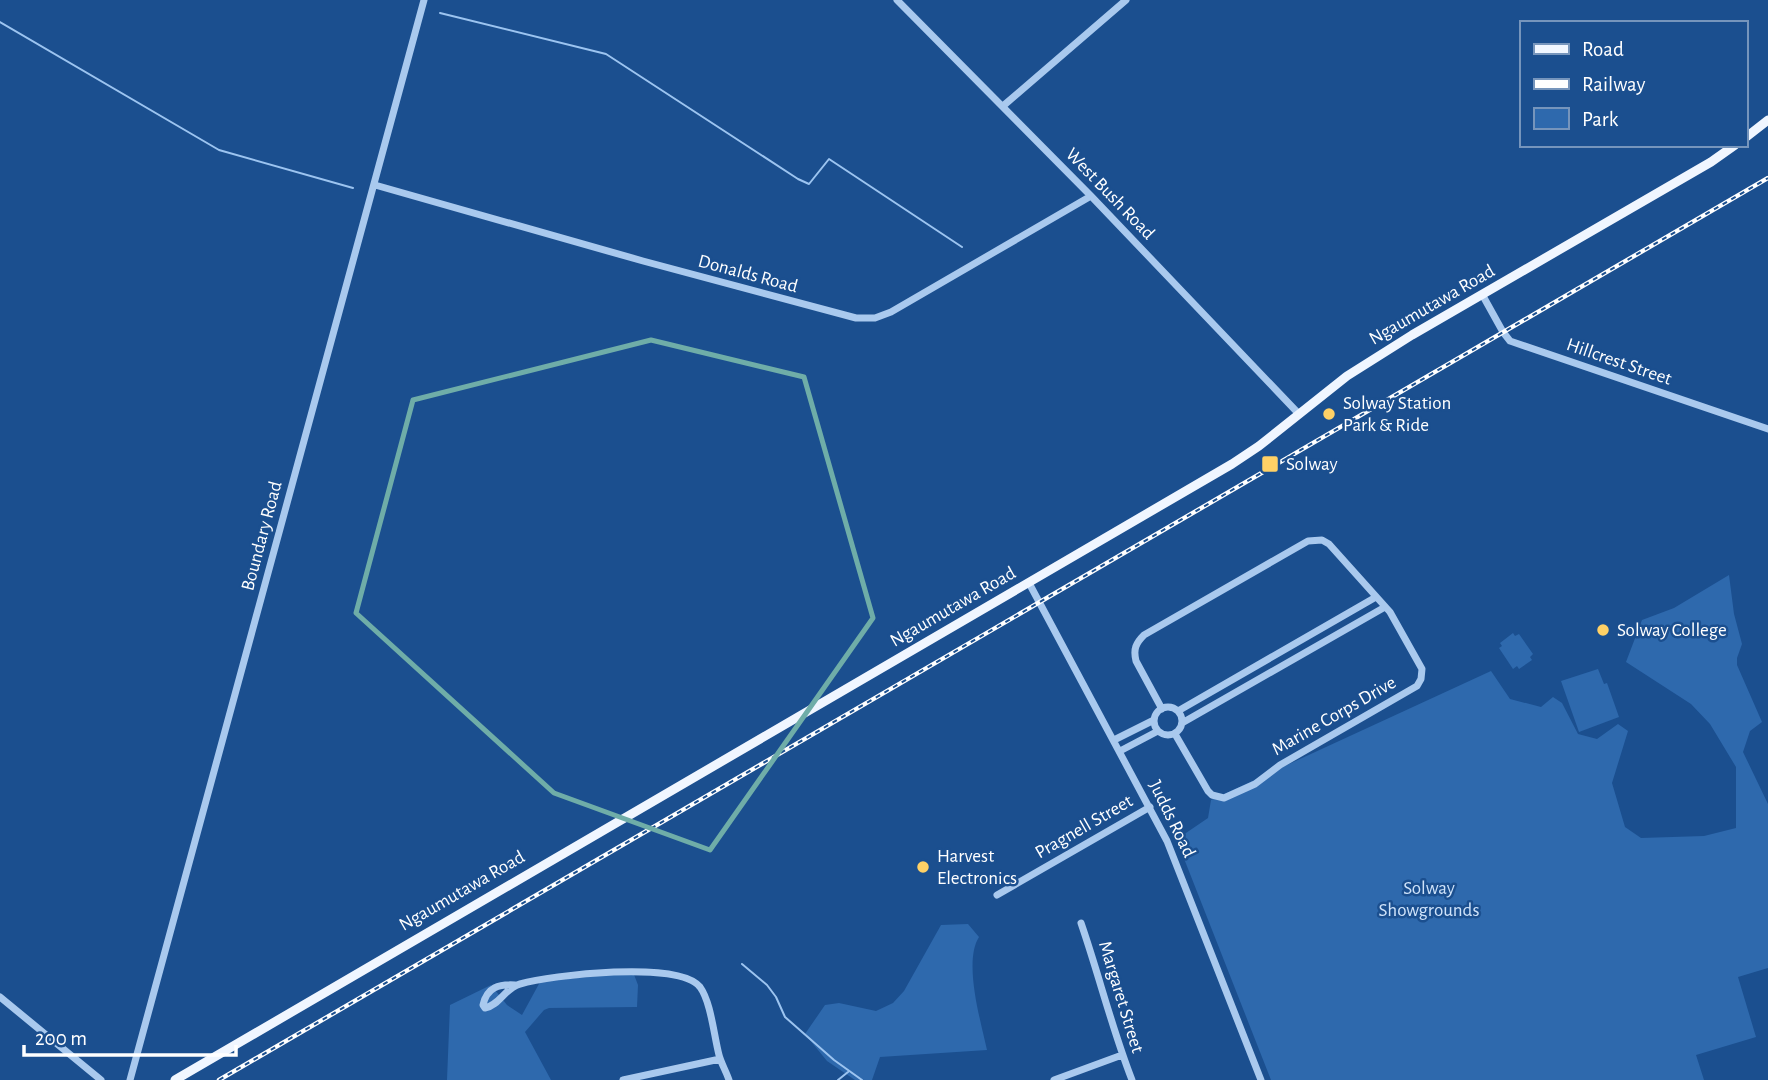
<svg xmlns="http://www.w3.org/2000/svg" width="1768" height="1080" font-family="'Alegreya Sans',sans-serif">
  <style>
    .green { fill: #2e69ad }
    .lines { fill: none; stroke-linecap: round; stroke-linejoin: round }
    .stream { stroke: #9cc4f0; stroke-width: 2 }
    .minor { stroke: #a9c9ee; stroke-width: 7 }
    .major { stroke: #f0f6ff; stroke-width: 9 }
    .rail-casing { stroke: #fff; stroke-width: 4.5 }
    .rail { stroke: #1b4f8f; stroke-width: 2; stroke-dasharray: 5; stroke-linecap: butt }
    .marked { fill: none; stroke: #6fada8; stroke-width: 5; stroke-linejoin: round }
    .poi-dot { fill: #ffd166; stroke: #1b4f8f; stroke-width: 2.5 }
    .labels { text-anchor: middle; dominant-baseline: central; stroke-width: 5; stroke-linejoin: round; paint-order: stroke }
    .street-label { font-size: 19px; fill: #fff; stroke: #1b4f8f }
    .poi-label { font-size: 19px; fill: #fff; stroke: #1b4f8f; text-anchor: start }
    .park-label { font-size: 19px; fill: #cfe3fa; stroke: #1b4f8f }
  </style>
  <rect width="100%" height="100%" fill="#1b4f8f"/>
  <!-- green -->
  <path class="green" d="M1729 575 1734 614 1742 644 1737 658V665L1762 722 1750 731 1743 752 1768 804V968L1738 977 1756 1037 1696 1055 1704 1080H1271L1183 856 1189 853 1183 835 1208 818 1211 800 1491 671 1510 699 1541 707 1553 697 1562 703 1578 734 1597 739 1618 724 1628 731 1612 783 1625 827 1641 838 1704 836 1736 828V767L1710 724 1691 704 1626 662 1642 620 1674 608Z
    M1513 633 1515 636 1519 634 1533 654 1530 657 1532 660 1519 669 1517 666 1513 669 1499 648 1502 646 1500 643Z
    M1598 669 1604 684 1607 683 1619 717 1579 732 1561 681Z
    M968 924 979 937C963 962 981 1022 987 1050L880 1057 872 1080H855L827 1061 805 1034 825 1005 839 1003 876 1011 893 1003 904 991 941 925Z
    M633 972 638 985 637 1007 549 1008 544 1010 525 1032 551 1080H447L450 1005 491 985 507 1005 522 1015 540 982Z"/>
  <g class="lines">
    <!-- stream -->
    <path class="stream" d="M440 13 606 54 798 179 809 184 829 159 962 247
      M0 22 219 150 353 188
      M742 964 767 985 776 997 785 1017 834 1060 862 1080
      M838 1080 848 1072"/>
    <!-- minor -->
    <path class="minor" d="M897 0 1091 196 1298 413
      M1003 106 1126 0
      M375 185 643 261 856 318H875L891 312 1091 196
      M1483 296 1503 332 1510 341 1768 429
      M1029 583 1167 841 1261 1080
      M1154 721a14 14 0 1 1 28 0a14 14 0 1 1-28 0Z
      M1162 709 1136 661C1133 649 1136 643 1144 635L1308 541 1322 540 1329 544 1390 612 1422 669 1421 679 1417 686 1280 765 1255 784 1224 798 1212 795 1208 791 1175 734
      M1178 711 1376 597
      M1182 723 1385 607
      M1114 740 1154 720
      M1120 751 1158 731
      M997 895 1150 807
      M1081 923C1099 975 1112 1029 1132 1080
      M515 985C499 984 487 987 483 1005L485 1008C500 1005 505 988 520 984 551 975 679 960 700 987 711 1002 714 1036 719 1055 721 1063 726 1071 729 1080
      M0 997 101 1080
      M130 1080 424 0
      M623 1080 720 1059
      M1054 1080 1122 1055"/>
    <!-- major -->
    <path class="major" d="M1745 138 1768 120
      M175 1080 1232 464 1259 446 1347 376 1412 335 1711 162 1735 145"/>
    <defs>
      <path id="rail" d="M219 1080 1768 178"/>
    </defs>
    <!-- rail casing -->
    <use href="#rail" class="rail-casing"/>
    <!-- rail -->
    <use href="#rail" class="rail"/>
  </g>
  <!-- marked area -->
  <path class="marked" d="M651 340 804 377 873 618 710 850 554 793 356 613 413 400Z"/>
  <!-- markers -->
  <g class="poi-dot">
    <circle cx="1329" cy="414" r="7"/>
    <rect x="1261" y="455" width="18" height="18" rx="3.5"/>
    <circle cx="1603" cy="630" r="7"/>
    <circle cx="923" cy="867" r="7"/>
  </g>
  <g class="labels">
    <!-- street labels -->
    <g class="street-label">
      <text transform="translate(1110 194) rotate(46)">West Bush Road</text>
      <text transform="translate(748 274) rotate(15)">Donalds Road</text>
      <text transform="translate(1432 305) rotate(-30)">Ngaumutawa Road</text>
      <text transform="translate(1619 362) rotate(19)">Hillcrest Street</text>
      <text transform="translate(262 536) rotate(-75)">Boundary Road</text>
      <text transform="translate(953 607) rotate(-30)">Ngaumutawa Road</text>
      <text transform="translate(1334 716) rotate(-30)">Marine Corps Drive</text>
      <text transform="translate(1172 819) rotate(64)">Judds Road</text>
      <text transform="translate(1084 827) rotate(-30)">Pragnell Street</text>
      <text transform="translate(462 891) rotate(-30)">Ngaumutawa Road</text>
      <text transform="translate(1121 997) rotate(73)">Margaret Street</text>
    </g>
    <!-- poi labels -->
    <g class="poi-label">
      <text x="1343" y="403">Solway Station<tspan x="1343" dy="22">Park &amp; Ride</tspan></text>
      <text x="1286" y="464">Solway</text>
      <text x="1617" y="630">Solway College</text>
      <text x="937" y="856">Harvest<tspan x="937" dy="22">Electronics</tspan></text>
    </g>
    <!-- park labels -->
    <g class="park-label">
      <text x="1429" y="888">Solway<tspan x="1429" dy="22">Showgrounds</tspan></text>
    </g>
  </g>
  <!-- legend -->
  <rect x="1520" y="21" width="228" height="126" fill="#1b4f8f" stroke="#7695bc" stroke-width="2"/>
  <rect x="1534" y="44" width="35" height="10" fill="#f0f6ff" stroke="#7695bc" stroke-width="2"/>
  <text x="1582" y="56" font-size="21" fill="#ffffff">Road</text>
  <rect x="1534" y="79" width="35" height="10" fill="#ffffff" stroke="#7695bc" stroke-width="2"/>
  <text x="1582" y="91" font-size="21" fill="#ffffff">Railway</text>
  <rect x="1534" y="108" width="35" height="21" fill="#2e69ad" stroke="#7695bc" stroke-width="2"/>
  <text x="1582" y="126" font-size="21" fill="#ffffff">Park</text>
  <!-- scale -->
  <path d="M24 1045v10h212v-10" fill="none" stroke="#ffffff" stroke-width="3.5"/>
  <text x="35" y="1045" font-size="21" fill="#ffffff" stroke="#1b4f8f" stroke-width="5" paint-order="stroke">200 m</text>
</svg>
